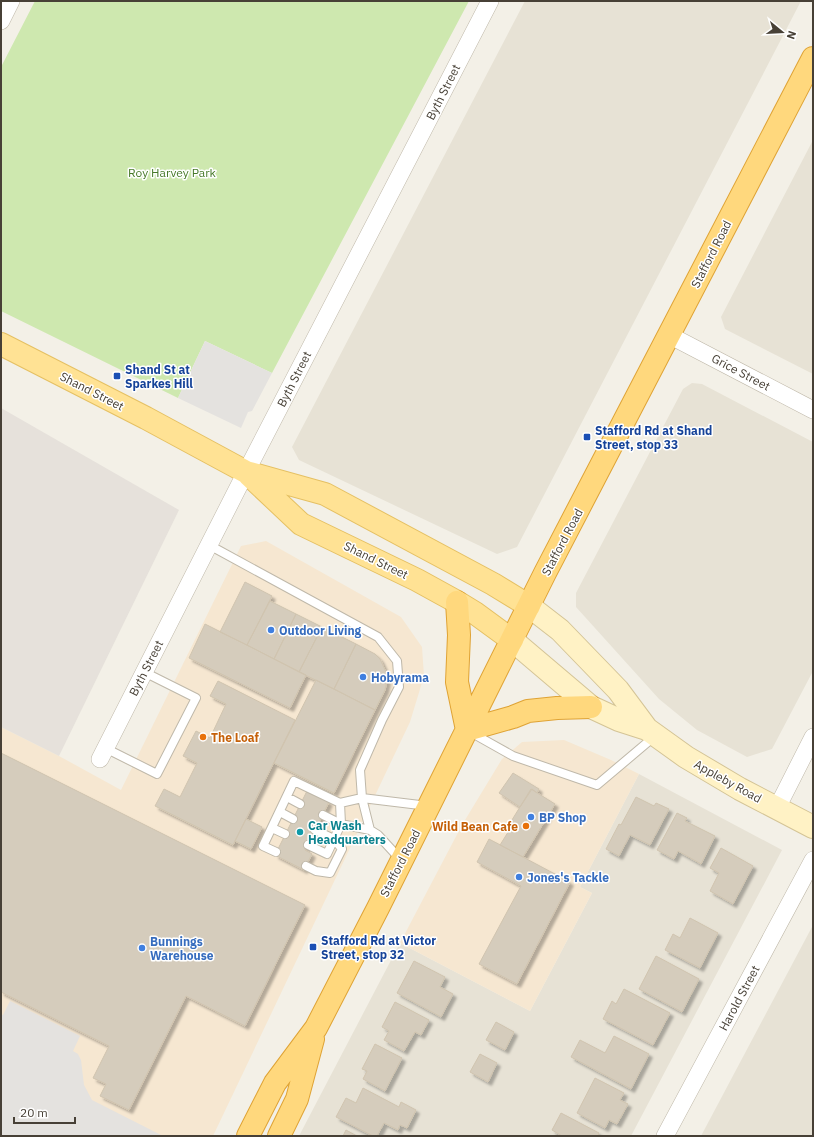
<svg xmlns="http://www.w3.org/2000/svg" width="814" height="1137" font-family="'IBM Plex Sans',sans-serif">
  <style>
    .residential { fill: #e7e2d5 }
    .commercial { fill: #f6e7d1 }
    .industrial { fill: #e6e1db }
    .green { fill: #cee8af }
    .parking { fill: #e4e2df }
    .building { fill: #d5ccbc; stroke: #d0c4af; filter: url(#shadow) }
    .lines { fill: none; stroke-linecap: round; stroke-linejoin: round }
    .service-casing { stroke: #bfb8a9; stroke-width: 10 }
    .minor-casing { stroke: #bfb8a9; stroke-width: 18 }
    .secondary-casing { stroke: #d4c496; stroke-width: 24 }
    .primary-casing { stroke: #e5c063; stroke-width: 24 }
    .trunk-casing { stroke: #dfa335; stroke-width: 24 }
    .service { stroke: #fff; stroke-width: 8 }
    .minor { stroke: #fff; stroke-width: 17 }
    .secondary { stroke: #fff2c5; stroke-width: 22 }
    .primary { stroke: #ffe294; stroke-width: 22 }
    .trunk { stroke: #ffd87d; stroke-width: 22 }
    .transit-dot { fill: #1a4fb4; stroke: #fff; stroke-width: 1.5 }
    .shop-dot { fill: #3f7fe0; stroke: #fff; stroke-width: 1.5 }
    .food-dot { fill: #e8710a; stroke: #fff; stroke-width: 1.5 }
    .culture-dot { fill: #0f9aa8; stroke: #fff; stroke-width: 1.5 }
    .labels { text-anchor: middle; dominant-baseline: central; stroke-width: 3; stroke-linejoin: round; paint-order: stroke }
    .street-label { font-size: 12px; fill: #474036; stroke: #fff }
    .park-label { font-size: 12px; fill: #467928; stroke: #fff }
    .transit-label { font-size: 12px; font-weight: bold; fill: #164399; stroke: #fff; text-anchor: start }
    .shop-label { font-size: 12px; font-weight: bold; fill: #366cbe; stroke: #fff; text-anchor: start }
    .food-label { font-size: 12px; font-weight: bold; fill: #c56008; stroke: #fff; text-anchor: start }
    .culture-label { font-size: 12px; font-weight: bold; fill: #0d838f; stroke: #fff; text-anchor: start }
  </style>
  <defs>
    <filter id="shadow"><feDropShadow dx="3.5" dy="3.5" stdDeviation="1" flood-color="#0004"/></filter>
  </defs>
  <rect width="100%" height="100%" fill="#f3f0e7"/>
  <!-- residential -->
  <path class="residential" d="M525 1H801L517 547 497 554 299 460 292 447Z
    M813 140V374L725 329 721 317Z
    M692 383 702 384 813 442V671L772 749 747 757 697 730 659 699 576 607V593L683 389Z
    M639 774 782 850 631 1136H299L400 943 530 1011 592 893 580 887Z
    M813 925V1136H701Z"/>
  <!-- commercial -->
  <path class="commercial" d="M266 541 401 617 422 647 424 676 410 722 213 1136H1V727L59 756 121 790 241 546Z
    M564 740 611 760 639 774 580 887 592 893 530 1011 400 943 462 825 502 759 522 742Z"/>
  <!-- industrial -->
  <path class="industrial" d="M1 408 179 510 59 756 1 727Z"/>
  <!-- green -->
  <path class="green" d="M35 1H469L272 373 205 341 178 398 1 311V67Z"/>
  <!-- parking -->
  <path class="parking" d="M205 341 272 373 252 411 248 412 241 428 178 398Z
    M10 1001 80 1036 73 1051 78 1054 81 1060 84 1085 92 1100 163 1136H1V1014L3 1015Z"/>
  <!-- building -->
  <path class="building" d="M245 582 272 596 247 645 220 632Z
    M270 601 296 614 274 659 247 645Z
    M296 614 322 627 299 672 274 659Z
    M205 624 306 675 290 708 189 658Z
    M322 627 356 644 334 689 299 672Z
    M356 644 375 654 380 659 386 672 387 681 385 690 375 710 334 689Z
    M316 680 375 710 334 793 274 763Z
    M218 681 295 720 233 845 155 806 164 789 180 797 197 763 183 756 196 731 210 738 226 704 210 696Z
    M1 753 305 905 245 1026 186 996 129 1110 100 1096 106 1084 93 1078 109 1046 1 992Z
    M513 773 539 789 537 793 532 789 520 807 499 793Z
    M531 789 555 804 523 857 500 845 510 829 507 828Z
    M307 791 329 802 305 850 312 854 304 870 275 855Z
    M636 797 654 806 656 803 669 809 650 845 630 835 619 856 606 849 619 824 621 825Z
    M677 813 687 818 685 821 715 836 701 864 678 851 674 859 657 850Z
    M246 819 262 827 251 849 235 841Z
    M489 839 570 882 517 984 479 964 521 886 477 862Z
    M721 848 753 866 733 904 710 891 719 873 710 868Z
    M690 918 718 933 700 968 665 950 673 934 680 938Z
    M656 956 699 979 682 1012 639 989Z
    M414 961 445 977 440 987 453 994 441 1017 397 993Z
    M624 989 670 1013 653 1045 603 1019 612 1001 616 1004Z
    M395 1002 429 1020 421 1035 415 1032 404 1051 384 1040 389 1031 382 1027Z
    M496 1022 514 1032 505 1050 486 1040Z
    M614 1036 649 1054 631 1089 571 1057 580 1040 605 1053Z
    M375 1044 402 1058 385 1091 363 1079 367 1071 362 1069Z
    M480 1054 497 1063 488 1082 470 1072Z
    M595 1078 624 1093 620 1100 628 1104 617 1124 609 1120 605 1128 577 1113Z
    M363 1088 399 1107 401 1102 416 1110 407 1128 400 1125 398 1130 384 1123 377 1136H373L336 1117 346 1098 356 1103Z
    M561 1113 599 1133 598 1136H562L552 1130Z
    M346 1130 357 1136H343Z"/>
  <g class="lines">
    <defs>
      <path id="service" d="M209 545 378 637 397 661 399 687 382 720 360 770 362 798 370 830
        M472 733 513 756 597 785 655 736
        M105 748 157 774 196 698 144 672
        M287 797 300 804
        M280 812 293 819
        M323 815 341 824 370 830 378 835 401 860
        M272 828 285 834
        M308 845 327 854 341 824 340 803
        M276 852 263 846 294 781 340 803 362 798 428 806
        M306 866 316 871 330 873 342 849 334 839 315 830"/>
      <path id="minor" d="M1 21 11 1
        M669 335 813 410
        M100 759 246 472 490 1
        M777 808 813 737
        M665 1136 813 860"/>
      <path id="secondary" d="M529 606 560 630 618 690 647 729
        M512 640 591 707 619 720 647 729 686 757 740 789 813 827"/>
      <path id="primary" d="M1 344 146 418 246 472 325 494 493 584 529 606
        M249 475 301 524 417 580 457 602 475 613 512 640"/>
      <path id="trunk" d="M457 602 459 635 457 682 467 730
        M467 730 513 717 528 711 557 708 591 707
        M248 1136 275 1083 316 1028 378 908 545 573 813 58
        M279 1136 297 1099 313 1039"/>
    </defs>
    <!-- service casing -->
    <use href="#service" class="service-casing"/>
    <!-- minor casing -->
    <use href="#minor" class="minor-casing"/>
    <!-- secondary casing -->
    <use href="#secondary" class="secondary-casing"/>
    <!-- primary casing -->
    <use href="#primary" class="primary-casing"/>
    <!-- trunk casing -->
    <use href="#trunk" class="trunk-casing"/>
    <!-- service -->
    <use href="#service" class="service"/>
    <!-- minor -->
    <use href="#minor" class="minor"/>
    <!-- secondary -->
    <use href="#secondary" class="secondary"/>
    <!-- primary -->
    <use href="#primary" class="primary"/>
    <!-- trunk -->
    <use href="#trunk" class="trunk"/>
  </g>
  <!-- markers -->
  <g class="transit-dot">
    <rect x="113" y="372" width="8" height="8" rx="2"/>
    <rect x="583" y="433" width="8" height="8" rx="2"/>
    <rect x="309" y="943" width="8" height="8" rx="2"/>
  </g>
  <g class="shop-dot">
    <circle cx="271" cy="630" r="4"/>
    <circle cx="363" cy="677" r="4"/>
    <circle cx="531" cy="817" r="4"/>
    <circle cx="519" cy="877" r="4"/>
    <circle cx="142" cy="948" r="4"/>
  </g>
  <g class="food-dot">
    <circle cx="203" cy="737" r="4"/>
    <circle cx="526" cy="826" r="4"/>
  </g>
  <circle class="culture-dot" cx="300" cy="832" r="4"/>
  <g class="labels">
    <!-- street labels -->
    <g class="street-label">
      <text transform="translate(443 92) rotate(-63)">Byth Street</text>
      <text transform="translate(711 254) rotate(-63)">Stafford Road</text>
      <text transform="translate(741 372) rotate(28)">Grice Street</text>
      <text transform="translate(294 379) rotate(-63)">Byth Street</text>
      <text transform="translate(92 391) rotate(27)">Shand Street</text>
      <text transform="translate(562 542) rotate(-62)">Stafford Road</text>
      <text transform="translate(376 560) rotate(26)">Shand Street</text>
      <text transform="translate(146 668) rotate(-63)">Byth Street</text>
      <text transform="translate(728 781) rotate(29)">Appleby Road</text>
      <text transform="translate(400 863) rotate(-63)">Stafford Road</text>
      <text transform="translate(739 998) rotate(-62)">Harold Street</text>
    </g>
    <!-- park labels -->
    <g class="park-label">
      <text x="172" y="172">Roy Harvey Park</text>
    </g>
    <!-- transit labels -->
    <g class="transit-label">
      <text x="125" y="369">Shand St at<tspan x="125" dy="14">Sparkes Hill</tspan></text>
      <text x="595" y="430">Stafford Rd at Shand<tspan x="595" dy="14">Street, stop 33</tspan></text>
      <text x="321" y="940">Stafford Rd at Victor<tspan x="321" dy="14">Street, stop 32</tspan></text>
    </g>
    <!-- shop labels -->
    <g class="shop-label">
      <text x="279" y="630">Outdoor Living</text>
      <text x="371" y="677">Hobyrama</text>
      <text x="539" y="817">BP Shop</text>
      <text x="527" y="877">Jones's Tackle</text>
      <text x="150" y="941">Bunnings<tspan x="150" dy="14">Warehouse</tspan></text>
    </g>
    <!-- food labels -->
    <g class="food-label">
      <text x="211" y="737">The Loaf</text>
      <text x="518" y="826" text-anchor="end">Wild Bean Cafe</text>
    </g>
    <!-- culture labels -->
    <g class="culture-label">
      <text x="308" y="825">Car Wash<tspan x="308" dy="14">Headquarters</tspan></text>
    </g>
  </g>
  <!-- border -->
  <rect width="814" height="1137" fill="none" stroke="#474036" stroke-width="4"/>
  <!-- north arrow -->
  <g transform="translate(782 32) rotate(108)" stroke="#ffffff" stroke-width="3" paint-order="stroke">
  <path d="M0-3L7 15L0 10L-7 15Z" fill="#474036"/>
  <text y="-6" font-size="11" font-weight="bold" text-anchor="middle" fill="#474036">N</text>
  </g>
  <!-- scale -->
  <path d="M14 1117v6h61v-6" fill="none" stroke="#474036" stroke-width="2"/>
  <text x="20" y="1117" font-size="12" fill="#474036" stroke="#ffffff" stroke-width="3" paint-order="stroke">20 m</text>
</svg>
